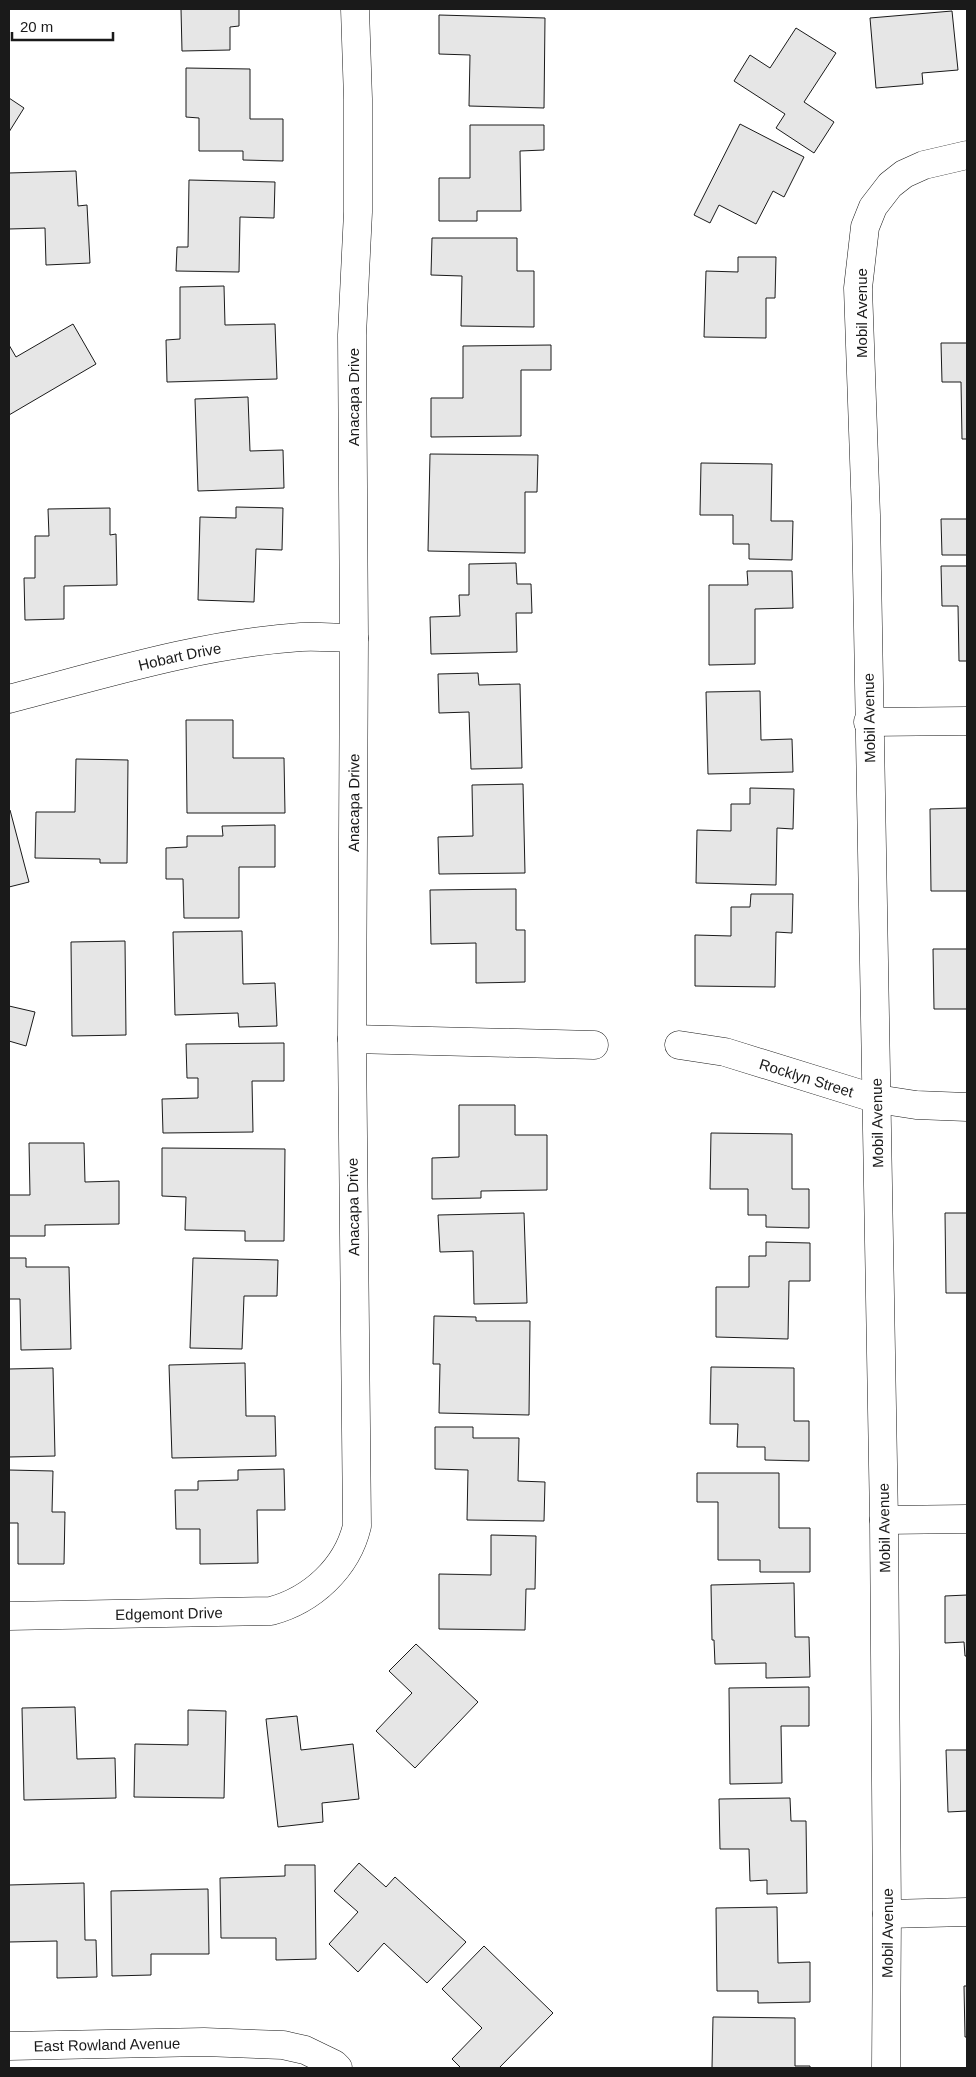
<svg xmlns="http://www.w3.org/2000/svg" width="976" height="2077" font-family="Arial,sans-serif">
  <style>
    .building { fill: #e6e6e6; stroke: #1a1a1a }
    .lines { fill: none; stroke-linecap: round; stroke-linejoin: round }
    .minor-casing { stroke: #1a1a1a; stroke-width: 29 }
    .minor { stroke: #fff; stroke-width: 28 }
    .labels { text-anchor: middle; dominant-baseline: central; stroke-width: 4; stroke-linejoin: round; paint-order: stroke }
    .street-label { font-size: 15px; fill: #1a1a1a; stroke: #fff }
  </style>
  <rect width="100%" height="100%" fill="#fff"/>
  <!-- building -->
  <path class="building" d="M181 9H239V26L230 27V50L182 51Z
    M952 11 958 70 922 73 923 84 876 88 870 18Z
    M439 15 545 18 544 108 469 106 470 55 439 54Z
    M796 28 836 53 804 102 834 122 814 153 776 128 785 114 734 81 750 55 770 68Z
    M186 68 250 69V119H283V161L243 160V151H199V118L186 117Z
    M9 98 24 108 9 132Z
    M740 124 804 157 784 197 773 191 756 224 719 205 710 223 694 215Z
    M470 125H544V150L520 151 521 211H477V221H439V178H470Z
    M76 171 78 206 87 205 90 263 46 265 45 228 9 229V173Z
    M189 180 275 182 274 218 240 217 239 272 176 271 177 247H188Z
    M432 238H517V271H534V327L461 326 462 276 431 275Z
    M738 257H776L775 298H766V338L704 337 706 271 738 272Z
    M224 286 225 325 275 324 277 379 167 382 166 340 180 339V287Z
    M73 324 96 364 9 415V345L16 357Z
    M941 343H967V439H962L961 382H942Z
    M551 345V370H521V436L431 437V398H463V346Z
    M248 397 250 451 283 450 284 488 198 491 195 399Z
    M430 454 538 455 537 492H525V553L428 551Z
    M701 463 772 464 771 521H793L792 560 749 559V544H733V515H700Z
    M236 507 283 508 282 550 256 549 254 602 198 600 200 517 236 518Z
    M110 508V535L116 534 117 585 64 586V619L25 620 24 578H35V536H49L48 509Z
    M941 519H967V555H942Z
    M516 563 517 584H531L532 613H516L517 652 431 654 430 617 460 616 459 595H469V564Z
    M941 566H967V661H959L958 606H942Z
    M747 571H792L793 608 755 609V664L709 665V585H748Z
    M478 673 479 685 520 684 522 768 471 769 469 712 439 713 438 674Z
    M760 691 761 740 792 739 793 772 708 774 706 692Z
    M186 720H233V758H284L285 813H187Z
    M76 759 128 760 127 863H100V859L35 858 36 812H75Z
    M523 784 525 873 439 874 438 837 473 836 472 785Z
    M750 788 794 789 793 829 777 828 776 885 696 883 697 830 731 831V804H750Z
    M967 808V891H931L930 809Z
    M9 810H10L29 882 9 887Z
    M275 825V867H239V918H184L183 879H166V848L187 847V836H223L222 826Z
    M516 889V930H525V982L476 983V943L431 944 430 890Z
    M751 894H793L792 933 776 932 775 987 695 986V935L731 936V907H750Z
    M242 931 243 984 275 983 277 1026 239 1027 238 1013 175 1015 173 932Z
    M125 941 126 1035 72 1036 71 942Z
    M933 949H967V1009H934Z
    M9 1006 35 1012 26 1046 9 1041Z
    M284 1043V1081H252L253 1132 163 1133 162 1099 198 1098V1078H187L186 1044Z
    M459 1105H515V1135H547V1190L481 1191V1198L432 1199V1158L459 1157Z
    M711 1133 792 1134V1189H809V1228L766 1227V1215H748V1189H710Z
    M29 1143H84L85 1182 119 1181V1224L45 1225V1236H9V1195H30Z
    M162 1148 285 1149 284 1241H245V1231L185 1230 186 1197 162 1196Z
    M524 1213 527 1303 474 1304 473 1251 440 1252 438 1215Z
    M945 1213H967V1293H946Z
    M766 1242 810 1243V1281H789L788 1339 716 1337V1287H749V1256H766Z
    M9 1258H26V1267H69L71 1349 21 1350 20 1299H9Z
    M193 1258 278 1260 277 1296H244L242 1349 190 1348Z
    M434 1316 476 1317V1321H530L529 1415 439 1413 440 1364H433Z
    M245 1363 246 1416H275L276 1456 172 1458 169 1365Z
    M711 1367 794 1368V1421H809V1461L765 1460V1447H737L738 1424H710Z
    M53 1368 55 1456 9 1457V1369Z
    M435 1427H473V1438H519L518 1481 545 1482 544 1521 467 1520 468 1470 435 1469Z
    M284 1469 285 1510H257L258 1563 200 1564V1529H176L175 1490H198V1481L238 1480V1470Z
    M9 1470 53 1471 52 1512H65L64 1564H18V1523H9Z
    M697 1473H779V1528H810V1572H760V1560H718V1502H697Z
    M491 1535 536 1536 535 1589H526L525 1630 439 1629V1574L491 1575Z
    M794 1583 795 1637H809L810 1677 766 1678V1663L715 1664 714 1640H712L711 1585Z
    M967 1595V1656H965L964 1642 945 1643V1596Z
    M416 1644 478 1702 415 1768 376 1731 412 1693 389 1671Z
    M809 1687V1726H781L782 1783 730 1784 729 1688Z
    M75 1707 77 1759 115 1758 116 1798 24 1800 22 1708Z
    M188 1710 226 1711 224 1798 134 1797 135 1744 188 1745Z
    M297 1716 301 1750 353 1744 359 1799 322 1803 323 1822 278 1827 266 1719Z
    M946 1750H967V1811L948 1812Z
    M790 1798 791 1821H806L807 1893 767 1894V1880L750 1881 749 1849H720L719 1799Z
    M359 1863 386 1887 395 1877 466 1942 427 1983 384 1943 358 1972 329 1944 358 1912 334 1891Z
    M285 1865H315L316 1959 276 1960V1938H221L220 1878 285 1876Z
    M84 1883 85 1940H96L97 1977 57 1978V1941L9 1942V1885Z
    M208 1889 209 1954H151V1975L112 1976 111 1891Z
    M777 1907 778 1963 810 1962V2002L758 2003V1991H717L716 1908Z
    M484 1946 553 2013 499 2068H461L452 2059 482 2028 442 1989Z
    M964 1986H967V2037H965Z
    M713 2017 795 2018V2066H810V2068H712Z"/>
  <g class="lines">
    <defs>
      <g id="minor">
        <path id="s1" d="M9 699C105 674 201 644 301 637 319 636 337 638 354 638"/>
        <path d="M868 722 967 721"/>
        <path d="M352 1039 594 1045"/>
        <path id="s2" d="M679 1045 725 1052 877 1099 916 1105 967 1107"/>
        <path d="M884 1520 967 1519"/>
        <path id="s3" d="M9 1616 271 1611C312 1600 347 1568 357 1526L352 1039 354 638 352 335 358 212V99L355 9"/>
        <path d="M887 1914 967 1912"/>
        <path id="s4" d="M9 2046 204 2042 283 2045 305 2050 334 2064 338 2068"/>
        <path id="s5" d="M886 2068 887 1914 884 1520 866 515 858 288 865 227 873 207 890 185 904 174 924 165 967 155"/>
      </g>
    </defs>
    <!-- minor casing -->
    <use href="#minor" class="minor-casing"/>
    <!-- minor -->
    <use href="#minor" class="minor"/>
  </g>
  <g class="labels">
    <!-- street labels -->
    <g class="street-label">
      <text transform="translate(861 313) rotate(-90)">Mobil Avenue</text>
      <text transform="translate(353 397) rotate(-90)">Anacapa Drive</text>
      <text stroke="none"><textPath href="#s1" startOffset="176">Hobart Drive</textPath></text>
      <text transform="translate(869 718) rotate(-91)">Mobil Avenue</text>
      <text stroke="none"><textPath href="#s3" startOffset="1112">Anacapa Drive</textPath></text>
      <text stroke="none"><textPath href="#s2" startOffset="132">Rocklyn Street</textPath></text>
      <text transform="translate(877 1123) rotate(-91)">Mobil Avenue</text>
      <text transform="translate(353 1207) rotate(-91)">Anacapa Drive</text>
      <text transform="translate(884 1528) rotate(-91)">Mobil Avenue</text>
      <text stroke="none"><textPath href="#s3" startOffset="160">Edgemont Drive</textPath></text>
      <text stroke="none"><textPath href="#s5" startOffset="135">Mobil Avenue</textPath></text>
      <text stroke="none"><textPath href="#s4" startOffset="98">East Rowland Avenue</textPath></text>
    </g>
  </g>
  <!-- border -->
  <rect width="976" height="2077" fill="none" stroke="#1a1a1a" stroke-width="20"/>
  <!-- scale -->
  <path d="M12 32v8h101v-8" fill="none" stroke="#1a1a1a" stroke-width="2.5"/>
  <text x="20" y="32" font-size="15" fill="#1a1a1a" stroke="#ffffff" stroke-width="4" paint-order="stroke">20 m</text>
</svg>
